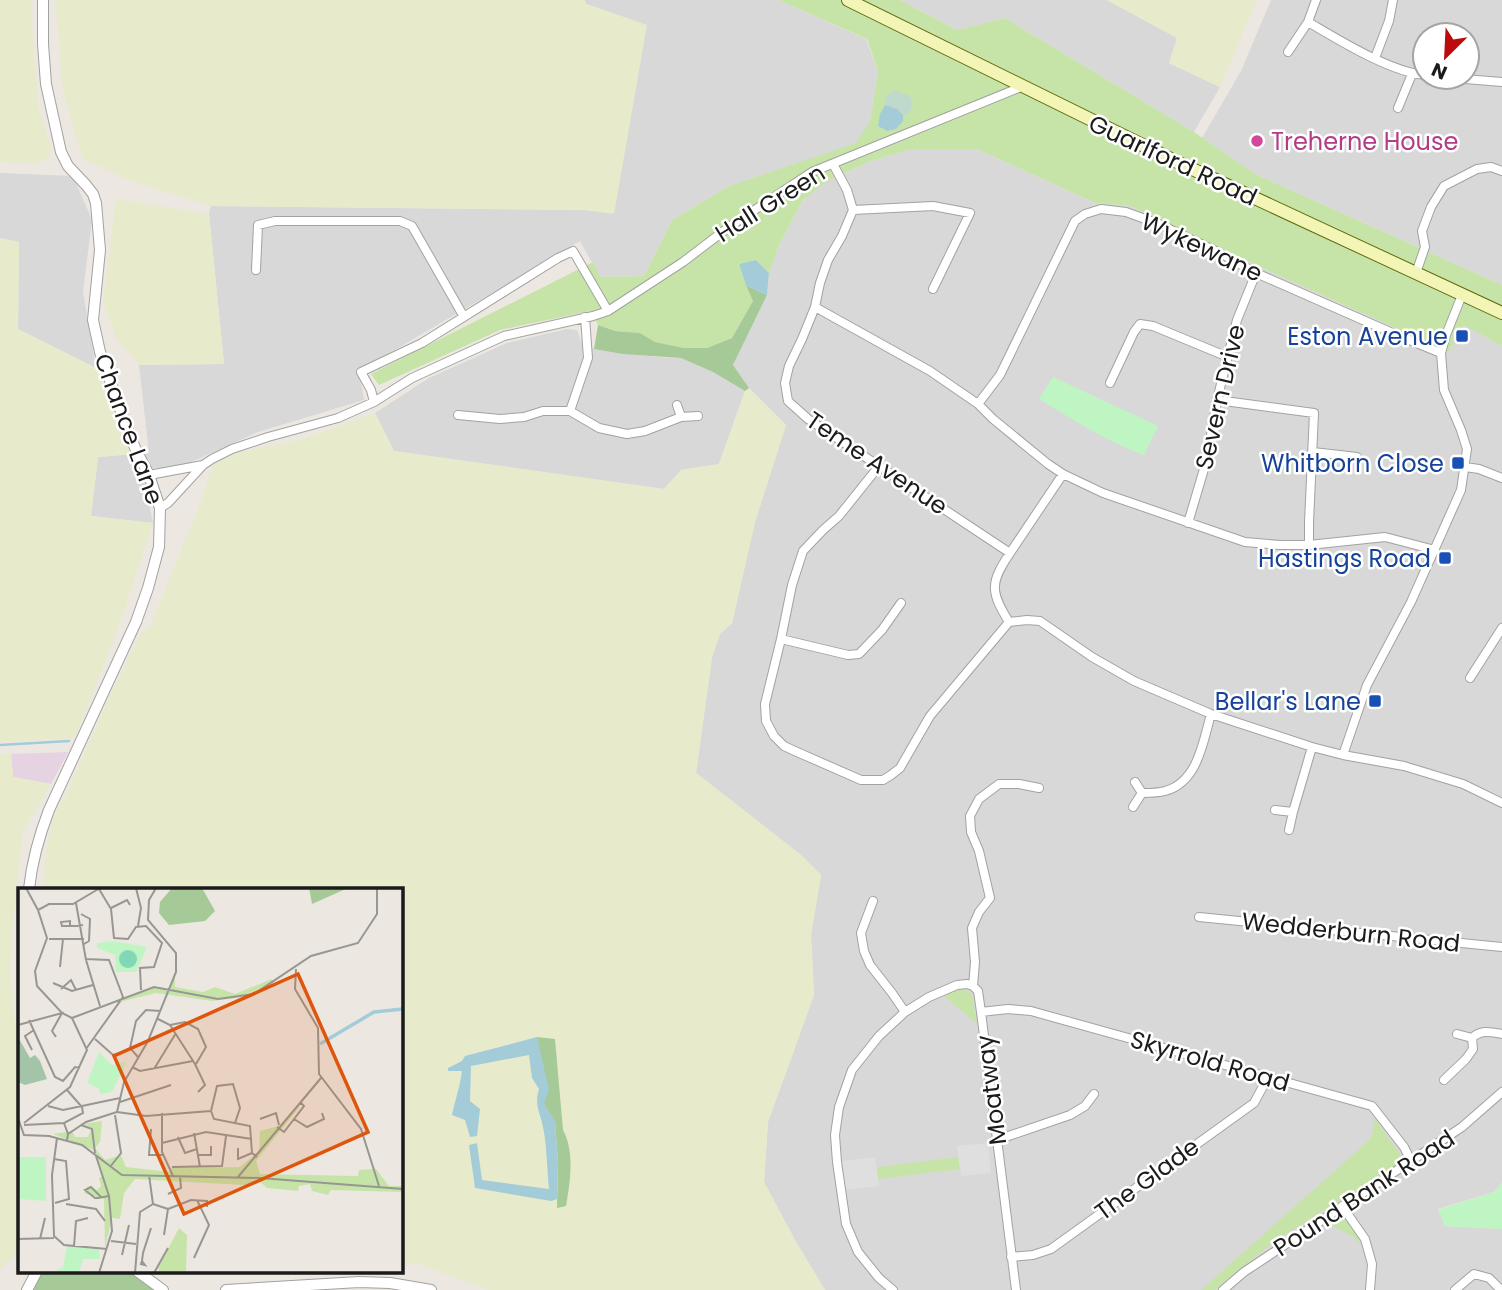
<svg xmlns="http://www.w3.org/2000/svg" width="1502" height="1290" font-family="Poppins,sans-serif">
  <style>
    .residential { fill: #d9d8d8; fill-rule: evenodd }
    .industrial { fill: #e5d3e2 }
    .farmland { fill: #e8eacc }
    .grass { fill: #c6e4a8 }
    .forest { fill: #a6c998 }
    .wetland { fill: #bfd9cd }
    .park { fill: #bef5c3 }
    .parking { fill: #dfdfdf }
    .water { fill: #a3ccd8 }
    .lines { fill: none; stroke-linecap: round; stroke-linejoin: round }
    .stream { stroke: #a3ccd8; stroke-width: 2.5 }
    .minor-casing { stroke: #a2a2a2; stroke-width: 10 }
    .tertiary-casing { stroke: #a2a2a2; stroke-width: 12 }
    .secondary-casing { stroke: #60690a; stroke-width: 14 }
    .minor { stroke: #fff; stroke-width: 8 }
    .tertiary { stroke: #fff; stroke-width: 10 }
    .secondary { stroke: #f2f5b6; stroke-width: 12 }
    .hotel-dot { fill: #d1479c; stroke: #fff; stroke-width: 2.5 }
    .transit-dot { fill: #1a4fb4; stroke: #fff; stroke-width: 2.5 }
    .labels { text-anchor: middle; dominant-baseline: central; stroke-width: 5; stroke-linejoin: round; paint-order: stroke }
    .hotel-label { font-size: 24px; fill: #b23c85; stroke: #fff; text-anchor: start }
    .street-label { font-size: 24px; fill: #1b1b1b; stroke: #fff }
    .transit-label { font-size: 24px; fill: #164399; stroke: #fff; text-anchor: end }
    .inset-river { fill: none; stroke: #a3ccd8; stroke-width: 3.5 }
    .inset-road { fill: none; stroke: #989692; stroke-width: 2 }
    .view { fill: #de560d; fill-opacity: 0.15; stroke: #de560d; stroke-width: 3.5 }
    .inset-edge { fill: none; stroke: #1b1b1b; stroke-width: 3.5 }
  </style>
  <rect width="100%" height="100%" fill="#ece8e1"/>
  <!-- residential -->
  <path class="residential" d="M585 0H778L866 39 878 71 870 121 856 144 729 186 672 220 644 276 600 277 580 241 359 371 364 400 258 432 180 467 142 469 153 523 91 516 98 457 149 453 139 365 224 364 209 214 211 206 585 210 614 213Z
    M900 0H1107L1177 38 1169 63 1220 87 1194 132 1005 18 957 30Z
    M1271 0H1502V285L1255 174 1202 138 1241 71ZM1425 35H1467V77H1425Z
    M912 149H977L1095 203 1130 206 1258 266 1449 352 1464 324 1502 346V1183L1494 1192 1438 1209 1445 1226 1502 1229V1290H825L796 1242 764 1182 768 1122 814 995 811 935 821 875 801 855 696 773 712 657 720 634 732 623 755 522 786 425 749 388 733 365 767 295 769 273 780 243 803 200 829 180 871 161Z
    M0 173 73 176 92 220 83 292 96 368 18 329 19 242 0 238Z
    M567 329 577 330 581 341 594 349 657 357 681 358 713 372 745 391 719 464 681 470 664 489 394 451 375 413 429 378 507 343Z"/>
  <!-- industrial -->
  <path class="industrial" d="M68 752 51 784 13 777 11 754Z"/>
  <!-- farmland -->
  <path class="farmland" d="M0 0H32L31 13 39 112 52 148 49 158 37 163 0 162Z
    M55 0H585L584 3 647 25 614 214 585 210 211 206 126 179 82 158 61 84 60 51Z
    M1107 0H1257L1220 87 1169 63 1177 38Z
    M116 199 209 214 224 364 139 365 116 338 103 302Z
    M0 238 19 242 18 329 96 368 132 454 98 457 91 516 153 523 120 623 75 738 0 742Z
    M749 388 786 425 755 522 732 623 720 634 712 657 696 773 801 855 821 875 811 935 814 995 768 1122 764 1182 796 1242 825 1290H488L419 1264 401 1265V889H44L45 858 52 819 68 791 108 700 141 633 150 627 202 498 212 467 228 454 299 440 375 413 394 451 664 489 681 470 719 464 745 391Z
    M0 754H11L13 777 51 784 23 832 12 932 10 977 15 1022 19 1033V1251L0 1270Z"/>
  <!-- grass -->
  <path class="grass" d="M778 0H900L957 30 1005 18 1194 132 1255 174 1502 285V346L1464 325 1449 352 1258 266 1130 206 1095 203 977 149H912L871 161 829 180 803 200 780 243 769 273 756 260 739 264 753 301 732 338 707 348H684L655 342 640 333 615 331 598 325 591 311 500 330 379 385 371 374 593 262 600 277 644 276 672 220 729 186 856 143 870 121 878 71 867 39Z
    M960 989 966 990 972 994 977 1024 943 995Z
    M1375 1118 1404 1160 1275 1241 1215 1290H1201L1366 1143 1372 1135Z
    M959 1157 960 1169 878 1179 877 1167Z
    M1343 1217C1352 1222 1357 1232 1360 1241L1357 1242 1354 1237 1330 1225Z"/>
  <!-- forest -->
  <path class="forest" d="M746 285 767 295 733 365 749 388 745 391 713 372 681 358 623 354 594 349 598 325 615 331 640 333 655 342 684 348H707L732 338 753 301Z
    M537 1037 555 1039 563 1130C575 1152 570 1183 566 1206L557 1208 558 1163 555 1122 544 1104Z
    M43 1271H129L154 1290H30Z"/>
  <!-- wetland -->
  <path class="wetland" d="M894 90 910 96 913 105 909 114 903 115 897 109 885 105 886 96Z"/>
  <!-- park -->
  <path class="park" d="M1053 377 1158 426 1144 455C1107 442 1074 420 1039 399Z
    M1502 1183V1229L1445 1226 1438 1210 1494 1192Z"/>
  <!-- parking -->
  <path class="parking" d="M988 1143 991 1173 961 1176 957 1146Z
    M875 1157 879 1186 846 1190 842 1161Z"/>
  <!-- water -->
  <path class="water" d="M885 105 897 109 903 115V121L896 129 887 131 878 126 880 114Z
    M756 260 769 273 767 295 746 285 739 264Z
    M537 1037 549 1090 544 1104 555 1121 558 1163 557 1199 551 1201 475 1188 469 1145 477 1143 482 1180 549 1189C547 1169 547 1147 543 1127 540 1112 534 1105 539 1089L532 1078 529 1055 471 1066 470 1101 480 1109 477 1136 470 1137 465 1120 452 1115C455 1100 460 1087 462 1071H448V1068L462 1061 465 1056Z"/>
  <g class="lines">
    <!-- stream -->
    <path class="stream" d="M0 745 69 741"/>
    <defs>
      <path id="minor" d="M1316 0 1308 22C1339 40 1390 72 1425 75
        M1288 52 1308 22
        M1375 58 1389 21 1393 0
        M1440 77 1502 82
        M1398 108 1412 74
        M833 164 847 190 853 210 842 236 828 260 820 283 815 307 802 339 789 366 785 383 788 401 808 419 1010 553C990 583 990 591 1009 622
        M853 210 933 206 970 213 933 289
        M256 270 258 225 275 221H400L412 226 464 317
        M1416 273 1425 247 1422 231 1431 207 1444 186 1477 169 1491 167 1502 171
        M815 307 930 371 978 404 993 419 1048 464 1063 474 1103 493 1245 542 1280 545H1309L1385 537 1435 550
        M585 317 588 358 570 411 599 428 627 434 645 431 681 417 698 416
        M1110 383 1134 332 1140 324 1153 326 1228 357
        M1217 400 1314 413 1309 522V545
        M374 402 371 390 361 372 422 343 558 258 573 251 608 311
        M978 404 1000 375 1075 221 1085 214 1101 209 1126 212 1159 224 1220 253 1256 273 1397 335 1441 353
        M677 405 681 417
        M458 415 500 419 524 417 543 411H570
        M1313 452 1357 457
        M879 466 839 516 823 530 803 551 792 585 781 639 765 704 766 721 774 736 784 746 797 752 861 780H883L891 775 900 768 930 716 1009 622
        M1465 467 1479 469 1502 478
        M149 475 203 465
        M160 508 168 503 203 465 212 459 232 449 268 437 338 418 374 402 412 378 504 336 593 316 608 311 683 262 729 227 812 172 1021 87
        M1188 523 1207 459 1217 400 1237 320 1256 273
        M1010 553 1063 474
        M1009 622 1027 620 1040 621 1092 657 1134 681 1211 714 1312 747 1343 755 1404 766 1463 784 1502 803
        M781 639 848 655 859 654 882 630 901 603
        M1470 678 1502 628
        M1343 755 1367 685 1411 602 1461 490 1467 449 1461 430 1444 390 1441 353 1446 335 1462 295
        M1135 782 1142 793
        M1133 807 1142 793C1149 793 1158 793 1165 791 1198 782 1203 742 1211 714
        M1275 810 1293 812 1312 747
        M1289 830 1293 812
        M873 901 861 933 864 951 870 965 892 993 905 1012
        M1199 917 1502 947
        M981 1012 1008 1009 1031 1011 1372 1106 1404 1147 1411 1161
        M1457 1034 1472 1038C1481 1029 1491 1032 1502 1034
        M1444 1080 1466 1059 1473 1049 1472 1038
        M997 1140 1070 1115 1085 1106 1094 1094
        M1342 1206 1365 1239 1372 1264 1370 1290
        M1011 1257 1033 1255 1051 1249 1254 1103 1268 1077
        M893 1290 879 1278 858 1252 846 1224 837 1162 835 1135 839 1107 852 1070 879 1036 905 1012 929 997 957 985 967 984 973 986
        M1016 1290 981 1012 978 991 973 986 975 962 972 928 979 912 990 898 979 851 971 832 970 816 979 799 999 784H1019L1039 788
        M1223 1290 1244 1272 1462 1127 1502 1092
        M1455 1290 1474 1274 1489 1278 1501 1290"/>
      <path id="tertiary" d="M29 889C32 861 39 836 49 810L136 622 148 588 159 547 160 508 149 475 136 450 126 426 100 352 93 320 100 250 96 203 93 194 86 185 68 166 61 152 46 84 43 44V0
        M137 1271 163 1290
        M27 1290 37 1271
        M226 1290 359 1282 390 1283 431 1290"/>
      <path id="secondary" d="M848 0 1175 161 1502 313"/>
    </defs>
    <!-- minor casing -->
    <use href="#minor" class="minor-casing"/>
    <!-- tertiary casing -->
    <use href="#tertiary" class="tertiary-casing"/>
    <!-- secondary casing -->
    <use href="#secondary" class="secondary-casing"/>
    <!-- minor -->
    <use href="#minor" class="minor"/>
    <!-- tertiary -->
    <use href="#tertiary" class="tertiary"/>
    <!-- secondary -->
    <use href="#secondary" class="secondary"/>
  </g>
  <!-- markers -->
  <circle class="hotel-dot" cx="1257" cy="141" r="7"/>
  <g class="transit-dot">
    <rect x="1455" y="329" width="14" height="14" rx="3.5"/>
    <rect x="1451" y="456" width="14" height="14" rx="3.5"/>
    <rect x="1438" y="551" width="14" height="14" rx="3.5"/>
    <rect x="1368" y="694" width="14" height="14" rx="3.5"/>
  </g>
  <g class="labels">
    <!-- hotel labels -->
    <g class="hotel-label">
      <text x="1271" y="141">Treherne House</text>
    </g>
    <!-- street labels -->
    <g class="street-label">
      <text transform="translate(1173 160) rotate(25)">Guarlford Road</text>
      <text transform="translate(770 203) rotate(-32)">Hall Green</text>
      <text transform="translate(1202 247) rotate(25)">Wykewane</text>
      <text transform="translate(1220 397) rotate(-77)">Severn Drive</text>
      <text transform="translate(129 429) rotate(70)">Chance Lane</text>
      <text transform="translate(877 463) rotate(34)">Teme Avenue</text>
      <text transform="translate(1351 932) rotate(6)">Wedderburn Road</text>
      <text transform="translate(1210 1061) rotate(16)">Skyrrold Road</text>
      <text transform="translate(991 1090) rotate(-97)">Moatway</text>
      <text transform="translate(1147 1179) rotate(-36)">The Glade</text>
      <text transform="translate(1364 1193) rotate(-33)">Pound Bank Road</text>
    </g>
    <!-- transit labels -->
    <g class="transit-label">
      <text x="1448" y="336">Eston Avenue</text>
      <text x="1444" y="463">Whitborn Close</text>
      <text x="1431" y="558">Hastings Road</text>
      <text x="1361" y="701">Bellar's Lane</text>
    </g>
  </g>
  <!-- overview -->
  <g transform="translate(18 888)">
    <rect width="385" height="385" fill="#ece8e1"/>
    <path d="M157 87V99L185 104 197 99 217 106 254 91 256 95 219 110 194 113 138 105 97 115 136 99 151 103ZM283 217 238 273 242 286 340 288 341 282 358 281 371 298H385V304L313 302 310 307 294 303 292 296 281 298 280 303 249 300 241 293 226 297 117 291 106 305 102 331 94 330 87 360 86 311 66 305 70 298 79 302 83 298 81 290 85 288 76 262 35 246 54 243 57 249H70L74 240 66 236 84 233 82 254 77 260 87 272 103 267 108 279 153 284V280L222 279 241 263 242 243 261 238ZM161 340 169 347 168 385H142L140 380Z" fill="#c6e4a8"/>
    <path d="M154 0H184L197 23 187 33 151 37 141 25 142 14ZM291 0H330L294 16Z" fill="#a6c998"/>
    <path d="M0 149 12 170 17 167 22 173 29 191 7 197 0 194Z" fill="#a3c4a8"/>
    <path d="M95 53 129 59 118 84H98L97 67 79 60V55ZM81 164 94 177 108 174 94 204 82 206 81 201 69 195ZM0 269H28V313L0 311ZM49 358 81 361 82 371H65L61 385H34L45 379Z" fill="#bef5c3"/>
    <path d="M101 71a9 9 0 1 1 18 0a9 9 0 1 1-18 0Z" fill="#82d8b6"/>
    <path class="inset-river" d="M302 156 356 124 385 121"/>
    <path class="inset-road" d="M8 0 20 22M118 0 123 20 120 38M81 1 93 21 96 50 110 51 118 39 128 38 144 55 136 79 122 80 123 102M58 15 68 72 82 118M93 20 109 12 112 17M63 26 72 31 71 53 66 56M52 38V33L43 34 44 38H59L65 37M31 51H66M67 71 91 72 105 109 68 161M42 79 45 51M278 81 277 101 300 140 301 186 343 241 361 298M35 95 54 103 75 97M43 101 53 92 58 102M54 130 136 99 200 111 236 106 293 68 340 55 359 26V0M140 131 152 137 177 176 187 197 180 204M11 132 37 189 45 193 57 179 62 180M0 137 44 125 34 143 38 149M152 137 167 134 180 141 188 159 178 176M77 151 95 167 102 165M14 162 7 148 16 142M120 169 112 160 118 133 128 122 143 123M114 179 122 183 175 173M136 181 158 145M49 202 64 219M102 214 153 197M30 218 45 222 102 210M193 223 199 198 215 196 222 220 217 235M193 223 196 231 232 238 234 265 239 269M99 224 128 228 193 223M144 225V264L155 288M0 230 6 247 31 248 64 257 104 287 242 290 385 301M242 231 258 225 261 237M276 231 289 239 306 231 304 225M6 235 52 199 69 162 54 130 44 125 19 98 17 83 29 50 20 22 31 16H55L82 0M6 237 46 235M63 237 74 241 77 265M259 239 266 244 286 218 283 215M133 241 131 267H145M176 245 182 279M50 246 46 235 65 225 64 219M160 249 167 265 179 261M39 250 34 287 36 348 46 357 89 361M49 252 50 246 68 234 99 224 106 194 130 153 158 84V65L130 32 131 12 138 0M144 255 188 244 234 251M220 260V271L234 265M180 267H193V258M78 268 91 308 94 343 81 385M36 271 48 273 51 311 37 315M92 279 103 265 97 227M154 279 204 278 208 248M131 287 135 316M220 289 303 190M150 306 163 300 162 288M83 309 73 299 67 302 77 310H80L91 308M48 316 78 321 87 333M135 316 150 321 146 347M150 321 173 312 189 313V319M0 351 36 350M22 351 27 330M93 353 118 356M56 358 58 333 70 330M104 367 111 337M176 370 191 337 179 312M124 373 127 377 123 376 124 373 125 365 133 340M117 385 122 324 135 316M136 385 150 360"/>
    <path class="view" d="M280 86 350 244 166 326 96 168Z"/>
    <rect width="385" height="385" class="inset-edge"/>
  </g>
  <!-- north arrow -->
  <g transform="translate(1446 56) rotate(204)"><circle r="33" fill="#ffffff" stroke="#a4a4a4" stroke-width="2"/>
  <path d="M0-5L12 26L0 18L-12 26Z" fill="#bb0b0c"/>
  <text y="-10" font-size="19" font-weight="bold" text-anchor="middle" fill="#1b1b1b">N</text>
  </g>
</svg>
